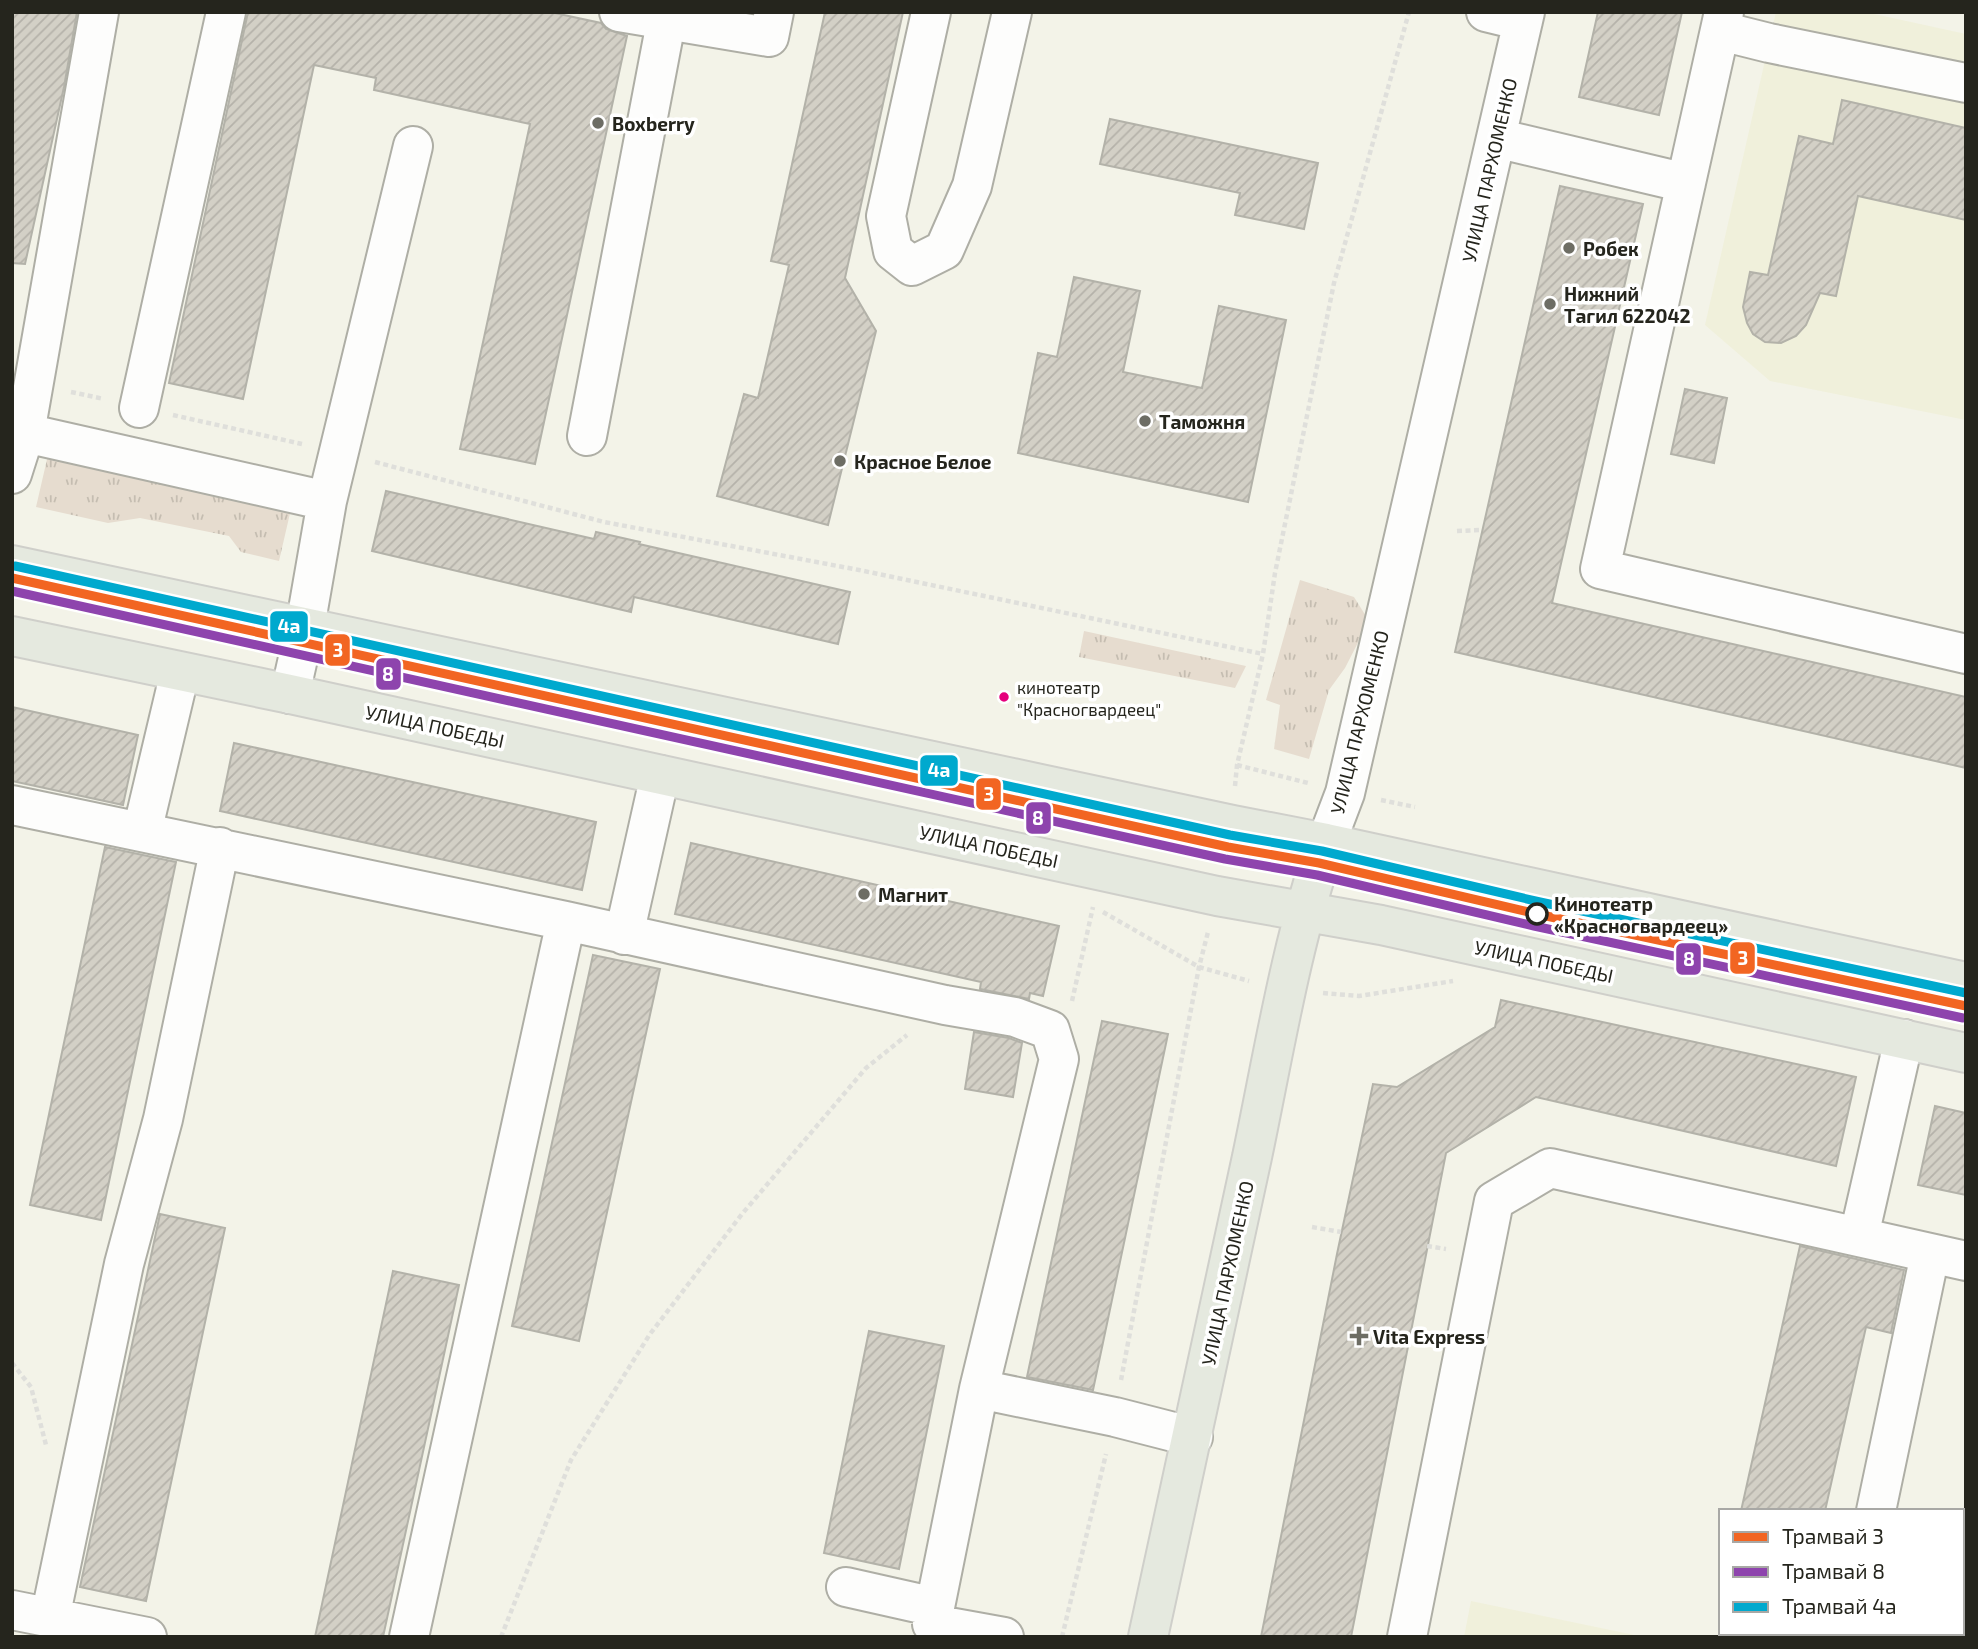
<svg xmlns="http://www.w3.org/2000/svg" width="1978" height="1649" font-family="'Exo 2',sans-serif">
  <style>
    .built { fill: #f0f0db }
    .grass { fill: url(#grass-tufts) }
    .building { fill: url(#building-hatch); stroke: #b3b2a9; stroke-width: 2 }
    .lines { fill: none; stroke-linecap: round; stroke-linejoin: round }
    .minor-casing { stroke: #aeaea5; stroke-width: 42 }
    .major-casing { stroke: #cfcfca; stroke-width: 42 }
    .path { stroke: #dfdfdb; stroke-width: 4.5; stroke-dasharray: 5 3.5; stroke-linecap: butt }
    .minor { stroke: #fdfdfc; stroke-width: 38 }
    .major { stroke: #e5e9df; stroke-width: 38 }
    .tram-1-casing { stroke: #fff; stroke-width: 14 }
    .tram-2-casing { stroke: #fff; stroke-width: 14 }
    .tram-3-casing { stroke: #fff; stroke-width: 14 }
    .tram-1 { stroke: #f26522; stroke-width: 9 }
    .tram-2 { stroke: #8e44ad; stroke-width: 9 }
    .tram-3 { stroke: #00a9ce; stroke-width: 9 }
    .poi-dot { fill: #6d6d64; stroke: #fff; stroke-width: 2.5 }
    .bus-dot { fill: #e5007d; stroke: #fff; stroke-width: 2.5 }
    .stop-dot { fill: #fff; stroke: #25251d; stroke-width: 3.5 }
    .labels { text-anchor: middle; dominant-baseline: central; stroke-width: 7; stroke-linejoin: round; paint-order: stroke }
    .bus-label { font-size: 17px; fill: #25251d; stroke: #fff; text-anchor: start }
    .poi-label { font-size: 19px; font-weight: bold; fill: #25251d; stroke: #fff; text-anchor: start }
    .street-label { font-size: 19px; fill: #25251d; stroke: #fff }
    .stop-label { font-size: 19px; font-weight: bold; fill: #25251d; stroke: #fff; text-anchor: start }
    .line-badge { stroke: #fff; stroke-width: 2.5 }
    .badge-label { font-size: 19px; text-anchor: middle; font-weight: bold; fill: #fff }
  </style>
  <defs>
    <pattern id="grass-tufts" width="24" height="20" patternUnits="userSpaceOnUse" patternTransform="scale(1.75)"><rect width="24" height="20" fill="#e6dccf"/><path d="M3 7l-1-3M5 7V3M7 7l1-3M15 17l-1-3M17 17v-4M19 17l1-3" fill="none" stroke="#c5bdb1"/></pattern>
    <pattern id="building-hatch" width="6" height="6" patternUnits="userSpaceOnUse" patternTransform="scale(1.75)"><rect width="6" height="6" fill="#d3d0c6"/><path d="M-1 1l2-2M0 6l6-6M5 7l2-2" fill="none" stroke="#b5b2aa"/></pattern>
  </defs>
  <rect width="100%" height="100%" fill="#f3f3e8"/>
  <!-- built -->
  <path class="built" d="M1776 12H1865L1966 34V420L1770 381 1705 325Z
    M1471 1601 1644 1637H1464Z"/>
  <!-- grass -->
  <path class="grass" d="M48 455 291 509 279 561 241 552 229 536 140 518 108 523 36 507Z
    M1300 580 1354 597 1369 621 1345 668 1329 690 1309 759 1274 749 1280 705 1266 700Z
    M1084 631 1246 666 1235 688 1079 657Z"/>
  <!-- building -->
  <path class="building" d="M12 12H77L64 87 25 264 12 263Z
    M248 12H550L601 23 606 29 627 36 535 464 460 449 530 124 374 90 376 78 314 65 243 399 169 383Z
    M825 12H903L845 278 876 331 828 525 717 496 744 394 758 398 789 265 771 261Z
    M1598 12H1682L1659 115 1579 97Z
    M1842 100 1966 128V220L1858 196 1836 296 1820 293 1806 325 1796 336 1781 343 1765 342 1753 334 1747 323 1743 307 1750 272 1768 275 1799 136 1833 144Z
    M1110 119 1318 163 1304 229 1235 215 1240 193 1100 164Z
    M1560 186 1643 204 1552 603 1966 697V768L1455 652Z
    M1074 277 1140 291 1123 372 1202 388 1219 306 1286 320 1248 502 1018 453 1038 353 1057 357Z
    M1685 389 1727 398 1714 463 1671 454Z
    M386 491 594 539 596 532 640 542 639 544 850 592 838 644 634 597 631 612 372 551Z
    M12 707 138 735 123 805 12 781Z
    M234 743 596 822 582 890 220 811Z
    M691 843 1059 926 1043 996 1030 993 1029 999 980 989 981 982 675 914Z
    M105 847 176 862 101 1220 30 1205Z
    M593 955 660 969 579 1341 512 1326Z
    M1501 1000 1856 1077 1836 1166 1536 1097 1446 1153 1351 1637H1261L1337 1254 1373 1084 1397 1087 1495 1027Z
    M1102 1021 1168 1034 1093 1390 1027 1377Z
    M974 1032 1009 1038 1022 1043 1013 1097 965 1089Z
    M1935 1106 1966 1113V1195L1918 1185Z
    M160 1214 225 1228 146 1601 80 1587Z
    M1800 1246 1904 1270 1891 1333 1866 1327 1825 1511H1741Z
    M393 1271 459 1285 383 1637H315Z
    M869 1331 944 1346 899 1569 824 1553Z"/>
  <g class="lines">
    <defs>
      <path id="minor" d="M619 12 769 37 774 12
        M931 12 886 216 893 251 912 266 944 250 972 186 1012 12
        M1486 12 1523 21
        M1724 12 1600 569 1966 654
        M1721 31 1769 43 1966 83
        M1496 138 1686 183
        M139 408 226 12
        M12 430 327 501
        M587 436 668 12
        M12 474 25 433 99 12
        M290 694 305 627 327 501 413 146
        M12 805 566 921 945 1005 1015 1017 1050 1030 1059 1059 979 1389 935 1607 846 1587
        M142 832 180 672
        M1326 843 1345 793 1525 12
        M624 935 660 775
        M1859 1236 1904 1039
        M979 1389 1115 1417 1193 1437
        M1876 1511 1930 1254
        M12 1610 147 1637
        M50 1618 124 1264 163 1119 220 847
        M932 1624 1004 1637
        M1928 1633 1941 1637
        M409 1637 566 921
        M1407 1637 1494 1201 1550 1168 1966 1261"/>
      <path id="major" d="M12 565 1233 825 1326 843 1966 982
        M12 636 290 694 1217 896 1381 925 1966 1053
        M1148 1637C1184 1477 1218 1317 1252 1157 1274 1052 1291 944 1326 843"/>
    </defs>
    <!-- minor casing -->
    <use href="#minor" class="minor-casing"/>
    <!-- major casing -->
    <use href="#major" class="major-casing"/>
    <!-- path -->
    <path class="path" d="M71 392 104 399
      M173 415 302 444
      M375 462 604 522 859 570 1263 654
      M1457 531 1482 530
      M1237 765 1308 783
      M1235 786 1237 765 1263 654 1275 573 1334 283 1409 12
      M1381 800 1415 807
      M1103 912 1199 967 1249 981
      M1323 993 1359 996 1453 981
      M1072 1001 1093 907
      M1312 1227 1341 1232
      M1427 1246 1446 1249
      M12 1363 31 1387 46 1445
      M1121 1380 1199 967 1208 932
      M501 1637 571 1460 650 1334 742 1214 866 1068 907 1035
      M1062 1637 1106 1454"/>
    <!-- minor -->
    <use href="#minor" class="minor"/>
    <!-- major -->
    <use href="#major" class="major"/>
    <defs>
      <path id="tram-1" d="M12 578 1228 847 1319 863 1537 914 1966 1006"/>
      <path id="tram-2" d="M12 591 1225 859 1317 875 1534 926 1963 1018"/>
      <path id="tram-3" d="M15 566 1230 835 1322 851 1540 902 1966 993"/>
    </defs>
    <!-- tram-1 casing -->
    <use href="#tram-1" class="tram-1-casing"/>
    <!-- tram-2 casing -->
    <use href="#tram-2" class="tram-2-casing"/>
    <!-- tram-3 casing -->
    <use href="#tram-3" class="tram-3-casing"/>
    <!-- tram-1 -->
    <use href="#tram-1" class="tram-1"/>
    <!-- tram-2 -->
    <use href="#tram-2" class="tram-2"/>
    <!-- tram-3 -->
    <use href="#tram-3" class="tram-3"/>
  </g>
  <!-- markers -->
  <g class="poi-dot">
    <circle cx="598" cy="123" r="7"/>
    <circle cx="1569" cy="248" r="7"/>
    <circle cx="1550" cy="304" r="7"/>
    <circle cx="1145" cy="421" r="7"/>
    <circle cx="840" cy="461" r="7"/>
    <circle cx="864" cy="894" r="7"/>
    <path d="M1355.5 1325.5h7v7h7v7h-7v7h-7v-7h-7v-7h7z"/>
  </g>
  <circle class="bus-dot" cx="1004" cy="697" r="6"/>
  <circle class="stop-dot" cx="1537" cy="914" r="10"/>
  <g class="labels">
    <!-- bus labels -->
    <g class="bus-label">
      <text x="1017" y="687">кинотеатр<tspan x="1017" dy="22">"Красногвардеец"</tspan></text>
    </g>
    <!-- poi labels -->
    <g class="poi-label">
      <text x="612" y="123">Boxberry</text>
      <text x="1583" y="248">Робек</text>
      <text x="1564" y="293">Нижний<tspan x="1564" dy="22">Тагил 622042</tspan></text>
      <text x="1159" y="421">Таможня</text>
      <text x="854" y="461">Красное Белое</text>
      <text x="878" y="894">Магнит</text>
      <text x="1373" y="1336">Vita Express</text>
    </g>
    <!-- street labels -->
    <g class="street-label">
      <text transform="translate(1489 170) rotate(-77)">УЛИЦА ПАРХОМЕНКО</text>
      <text transform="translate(1359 722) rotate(-76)">УЛИЦА ПАРХОМЕНКО</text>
      <text transform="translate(435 726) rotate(12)">УЛИЦА ПОБЕДЫ</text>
      <text transform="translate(989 846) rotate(12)">УЛИЦА ПОБЕДЫ</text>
      <text transform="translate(1544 961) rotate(12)">УЛИЦА ПОБЕДЫ</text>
      <text transform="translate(1227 1273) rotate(-78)">УЛИЦА ПАРХОМЕНКО</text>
    </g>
    <!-- stop labels -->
    <g class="stop-label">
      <text x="1554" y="903">Кинотеатр<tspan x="1554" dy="22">«Красногвардеец»</tspan></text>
    </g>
  </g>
  <g class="line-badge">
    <rect x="269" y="610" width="40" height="33" rx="7" fill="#00a9ce"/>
    <rect x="324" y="633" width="27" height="34" rx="7" fill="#f26522"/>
    <rect x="375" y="657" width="27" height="34" rx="7" fill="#8e44ad"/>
    <rect x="919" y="754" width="40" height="33" rx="7" fill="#00a9ce"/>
    <rect x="975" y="777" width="27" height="34" rx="7" fill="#f26522"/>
    <rect x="1025" y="801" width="27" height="34" rx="7" fill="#8e44ad"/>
    <rect x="1729" y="941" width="27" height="34" rx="7" fill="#f26522"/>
    <rect x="1675" y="942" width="27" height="34" rx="7" fill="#8e44ad"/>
  </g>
  <g class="badge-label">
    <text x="289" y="633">4а</text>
    <text x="338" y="657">3</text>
    <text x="388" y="681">8</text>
    <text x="939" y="777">4а</text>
    <text x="989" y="801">3</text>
    <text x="1038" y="825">8</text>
    <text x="1743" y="965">3</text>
    <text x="1689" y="966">8</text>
  </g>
  <!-- border -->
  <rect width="1978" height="1649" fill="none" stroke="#25251d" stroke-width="28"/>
  <!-- legend -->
  <rect x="1719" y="1509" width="245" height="126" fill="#ffffff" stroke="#a8a8a5" stroke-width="2"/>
  <rect x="1733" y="1532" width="35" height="10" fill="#f26522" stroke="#a8a8a5" stroke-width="2"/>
  <text x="1782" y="1544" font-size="21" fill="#25251d">Трамвай 3</text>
  <rect x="1733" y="1567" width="35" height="10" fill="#8e44ad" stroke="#a8a8a5" stroke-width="2"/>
  <text x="1782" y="1579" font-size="21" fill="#25251d">Трамвай 8</text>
  <rect x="1733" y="1602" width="35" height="10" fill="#00a9ce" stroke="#a8a8a5" stroke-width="2"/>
  <text x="1782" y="1614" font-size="21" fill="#25251d">Трамвай 4а</text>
</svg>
